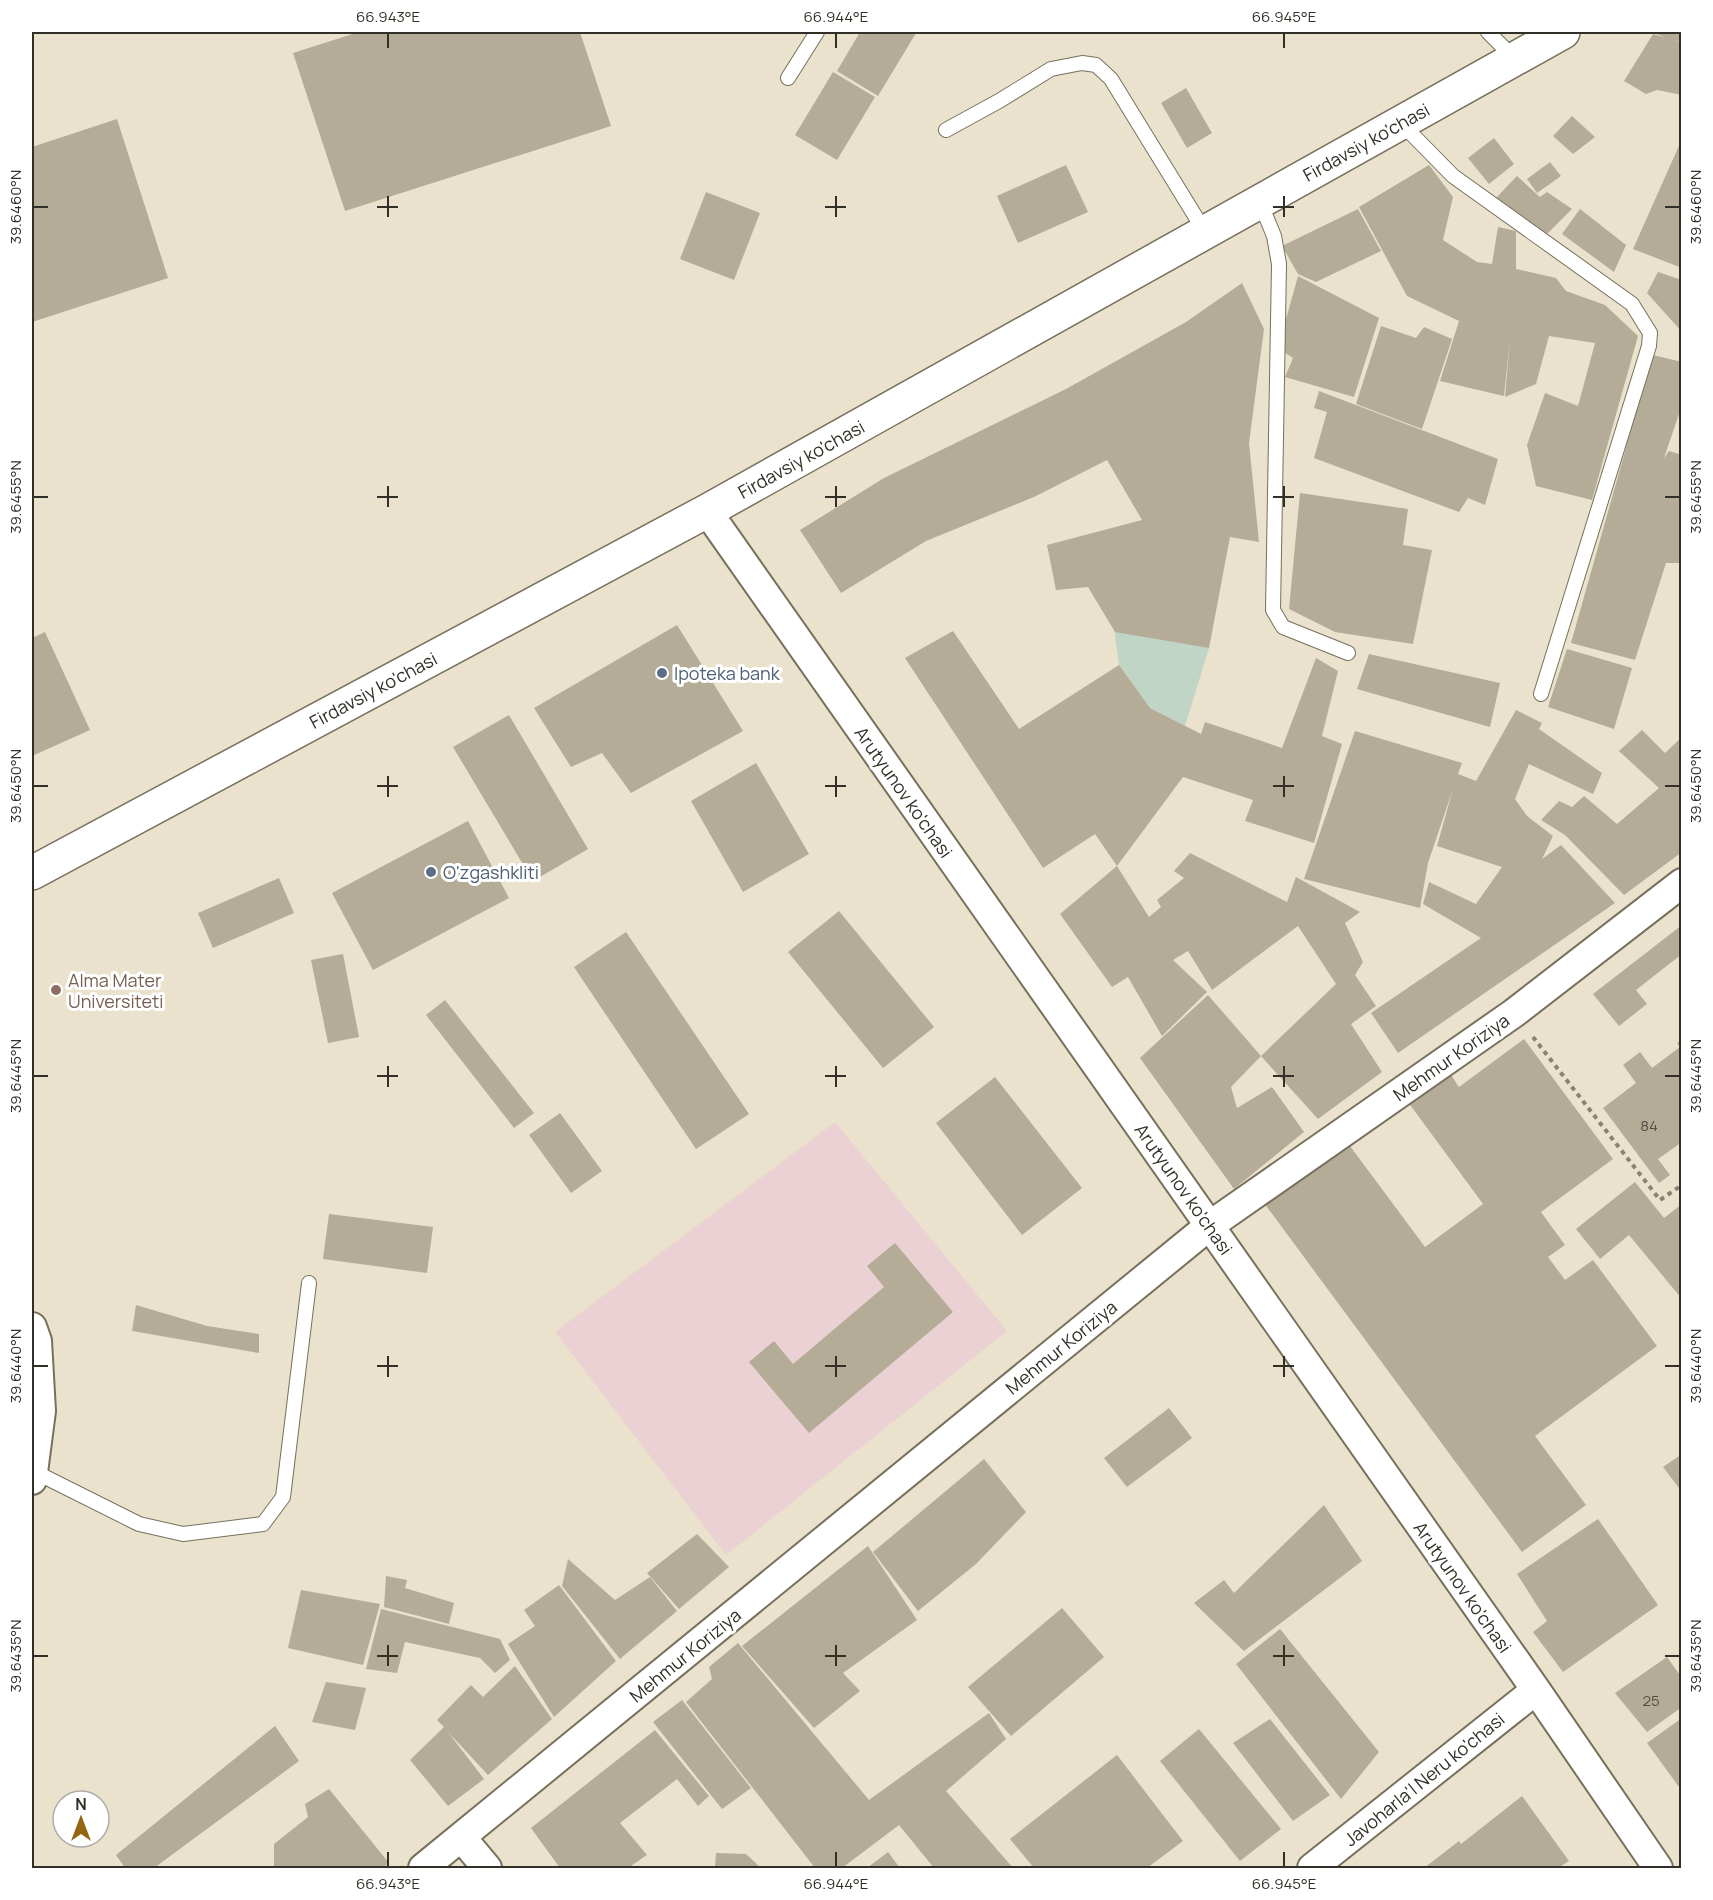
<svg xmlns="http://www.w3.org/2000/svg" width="1713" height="1900" font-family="Manrope,sans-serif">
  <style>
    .education { fill: #ebd1d4 }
    .green { fill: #c0d5c6 }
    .building { fill: #b4ac97 }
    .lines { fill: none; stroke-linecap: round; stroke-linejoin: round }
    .service-casing { stroke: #78705d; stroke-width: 16 }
    .minor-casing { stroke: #78705d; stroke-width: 32 }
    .secondary-casing { stroke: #78705d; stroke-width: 36 }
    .path { stroke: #878273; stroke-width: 4; stroke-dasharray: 4.5 4.5; stroke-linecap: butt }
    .service { stroke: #fff; stroke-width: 14 }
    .minor { stroke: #fff; stroke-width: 28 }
    .secondary { stroke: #fff; stroke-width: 33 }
    .ticks { fill: none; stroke: #322f27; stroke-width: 2 }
    .service-dot { fill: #5c6f8a; stroke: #fff; stroke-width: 2 }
    .education-dot { fill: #8d6e63; stroke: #fff; stroke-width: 2 }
    .labels { text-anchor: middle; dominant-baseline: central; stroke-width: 6; stroke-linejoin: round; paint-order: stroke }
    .number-label { font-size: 15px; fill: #524e43 }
    .street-label { font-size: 18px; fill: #322f27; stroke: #fff }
    .service-label { font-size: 18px; fill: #4e5e75; stroke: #fff; text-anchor: start }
    .education-label { font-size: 18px; fill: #785e54; stroke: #fff; text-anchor: start }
    .neatline { fill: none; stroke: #322f27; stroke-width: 2 }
    .ticks-label { font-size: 15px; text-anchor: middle; fill: #322f27 }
  </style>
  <rect width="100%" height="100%" fill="#eae2cc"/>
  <!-- education -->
  <path class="education" d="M835 1122 1007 1331 726 1555 555 1332Z"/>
  <!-- green -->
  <path class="green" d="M1114 628 1209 648 1185 726 1150 708 1119 665Z"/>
  <!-- building -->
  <path class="building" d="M359 32H580L611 126 345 211 293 53Z
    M860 32 916 33 878 96 837 71Z
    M1657 32H1682V42L1674 40 1682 43V95L1657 90 1646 94 1624 81 1653 34 1666 38 1654 33Z
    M833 72 875 97 837 160 795 135Z
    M1186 88 1212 133 1187 148 1161 103Z
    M1572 116 1595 137 1573 154 1553 136Z
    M117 119 168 278 32 322V147Z
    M1494 138 1514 164 1489 184 1468 158Z
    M1682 139V268L1633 249Z
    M1550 162 1561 176 1537 193 1527 179Z
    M1066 165 1088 212 1018 243 997 196Z
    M1429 165 1453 197 1443 240 1477 262 1492 264 1498 227 1516 231V269L1556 278 1566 291 1605 305 1638 336 1592 500 1536 486 1527 445 1545 393 1578 406 1595 343 1549 336 1536 384 1505 397 1510 339 1504 396 1440 381 1459 321 1407 296 1359 207Z
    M1517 176 1540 197 1547 192 1572 209 1547 234 1496 198Z
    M706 192 760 213 734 280 680 259Z
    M1358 209 1381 251 1316 282 1298 274 1282 246Z
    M1580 209 1626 245 1614 272 1562 234Z
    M1658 272 1682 280V332L1647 293Z
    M1298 276 1379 318 1354 397 1285 377 1293 358 1278 348Z
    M1242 283 1264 329 1249 443 1259 542 1230 537 1209 648 1115 632 1088 587 1056 590 1047 545 1142 520 1107 460 1034 497 926 541 841 593 800 530 884 478 1066 389 1186 322Z
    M1381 326 1416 338 1424 327 1452 339 1422 429 1356 404Z
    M1649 354 1682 362V405L1664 458 1669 451 1682 455V563H1666L1635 660 1571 643 1624 455Z
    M1319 391 1498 459 1485 505 1468 498 1459 512 1314 458 1327 412 1314 408Z
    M1300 493 1408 509 1403 545 1432 550 1413 644 1335 632 1289 609Z
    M677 625 743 731 631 793 602 753 571 767 534 708Z
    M953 631 1019 729 1119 665 1150 708 1201 734 1205 722 1282 748 1316 658 1338 671 1322 736 1342 744 1314 843 1245 821 1253 800 1183 777 1117 866 1095 834 1043 868 905 658Z
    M45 632 90 730 32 756V638Z
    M1567 649 1632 668 1614 729 1548 707Z
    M1369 654 1500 683 1490 727 1357 689Z
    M1516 710 1542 723 1539 729 1602 773 1593 794 1529 764 1515 799 1527 816 1553 836 1542 859 1561 845 1615 903 1398 1053 1371 1013 1481 938 1423 904 1429 882 1476 904 1502 867 1437 846 1453 789 1428 863 1420 908 1304 879 1355 731 1462 763 1458 774 1476 781Z
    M509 715 588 849 533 881 453 747Z
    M1642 730 1665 753 1682 737V852L1624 895 1565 835 1541 820 1559 801 1572 807 1584 796 1617 824 1659 788 1619 751Z
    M756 763 809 854 743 892 691 801Z
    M468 821 509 898 373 970 332 893Z
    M1190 853 1287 902 1296 877 1360 912 1345 923 1363 962 1355 975 1376 1006 1351 1024 1382 1072 1318 1119 1261 1056 1336 984 1298 926 1212 990 1188 951 1173 960 1207 992 1162 1036 1128 977 1112 987 1060 914 1117 866 1149 917 1161 907 1157 900 1184 878 1174 871Z
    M279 878 294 913 213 948 198 913Z
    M839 911 934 1027 883 1068 788 952Z
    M1682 925V954L1636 990 1647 1004 1619 1026 1593 994Z
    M626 932 749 1114 696 1149 574 967Z
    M343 954 359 1037 328 1043 311 960Z
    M1208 995 1261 1056 1231 1087 1237 1108 1272 1087 1304 1132 1234 1189 1140 1058Z
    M445 1000 534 1113 514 1128 426 1015Z
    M1524 1039 1613 1159 1541 1212 1565 1245 1548 1257 1565 1280 1593 1260 1657 1346 1535 1436 1586 1505 1522 1552 1264 1203 1347 1142 1425 1247 1483 1204 1408 1102 1449 1072 1459 1087Z
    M1682 1040V1142L1658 1159 1670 1175 1659 1183 1603 1108 1636 1083 1623 1065 1640 1052 1652 1068 1680 1047 1677 1043Z
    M995 1077 1082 1188 1022 1235 936 1123Z
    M560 1113 602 1171 571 1193 529 1135Z
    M1635 1182 1664 1218 1682 1204V1299L1629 1235 1600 1259 1576 1229Z
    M329 1214 433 1227 427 1273 323 1259Z
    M895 1243 953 1312 809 1433 749 1362 774 1341 793 1364 884 1287 867 1266Z
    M136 1305 207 1326 259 1334V1353L132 1331Z
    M1169 1408 1192 1438 1127 1487 1104 1458Z
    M1682 1454V1492L1663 1467Z
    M984 1459 1026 1512 976 1564 918 1611 873 1552Z
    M1324 1505 1362 1561 1244 1651 1194 1603 1224 1580 1234 1593Z
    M1598 1519 1658 1605 1563 1672 1533 1632 1547 1621 1517 1574Z
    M697 1534 729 1567 679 1609 647 1573Z
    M868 1546 917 1620 843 1673 860 1691 814 1728 742 1646Z
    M568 1559 615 1600 650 1577 677 1611 620 1659 562 1586Z
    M386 1576 407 1580 405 1588 454 1603 449 1624 384 1607Z
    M559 1585 616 1661 554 1717 508 1644 535 1626 524 1610Z
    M301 1590 380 1604 363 1665 288 1648Z
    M1062 1608 1104 1657 1011 1736 968 1687Z
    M381 1609 500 1639 510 1660 495 1673 480 1658 405 1642 397 1673 366 1669Z
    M1280 1629 1379 1752 1341 1799 1236 1664Z
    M738 1643 869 1800 989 1713 1006 1739 946 1791 1013 1868H934L899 1825 842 1868H815L686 1702 712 1679 709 1667Z
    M1667 1657 1682 1678V1707L1647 1732 1615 1693Z
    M515 1666 552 1719 488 1775 448 1732 484 1779 448 1806 410 1760 444 1727 437 1720 471 1685 483 1697Z
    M326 1682 366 1688 355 1730 312 1722Z
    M682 1700 751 1788 722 1809 653 1722Z
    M1682 1718V1791L1647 1743Z
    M1270 1719 1330 1795 1293 1821 1233 1743Z
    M275 1726 299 1761 154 1868H125L116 1855Z
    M1199 1729 1281 1829 1240 1861 1160 1761Z
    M655 1730 709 1796 698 1806 677 1779 620 1823 647 1855 628 1868H560L531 1828Z
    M1117 1755 1183 1841 1147 1868H1034L1010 1839Z
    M329 1789 389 1863 382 1868H274V1844L308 1817 305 1804Z
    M1522 1796 1569 1861 1558 1868H1424L1459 1841 1461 1844Z
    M888 1852 900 1868H867Z
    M716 1853 746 1854 761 1868H715Z"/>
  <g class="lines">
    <defs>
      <path id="service" d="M1488 32 1515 59
        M788 78 817 32
        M1400 122 1453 176 1632 304 1650 333 1649 346 1541 694
        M946 130 999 101 1051 69 1082 63 1096 65 1111 79 1205 232
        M1260 202 1274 236 1279 264 1273 610 1283 627 1348 653
        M33 1471 139 1524 183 1534 263 1524 283 1497 309 1283"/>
      <path id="minor" d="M707 511 1536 1690 1658 1868
        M32 1327 37 1341 41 1411 32 1480
        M462 1838 487 1868
        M423 1868 1209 1226 1514 1013 1682 883
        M1312 1868 1536 1690"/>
      <path id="secondary" d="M32 873 707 511 1563 32"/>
    </defs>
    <!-- service casing -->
    <use href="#service" class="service-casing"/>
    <!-- minor casing -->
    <use href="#minor" class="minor-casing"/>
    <!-- secondary casing -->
    <use href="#secondary" class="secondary-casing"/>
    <!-- path -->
    <path class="path" d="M1533 1037 1660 1200 1682 1185"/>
    <!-- service -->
    <use href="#service" class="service"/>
    <!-- minor -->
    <use href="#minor" class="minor"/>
    <!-- secondary -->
    <use href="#secondary" class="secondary"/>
  </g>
  <!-- ticks -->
  <path class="ticks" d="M388 33V48M836 33V48M1284 33V48M388 196V217M836 196V217M1284 196V217M33 207H48M377 207H398M825 207H846M1273 207H1294M1665 207H1680M388 486V507M836 486V507M1284 486V507M33 497H48M377 497H398M825 497H846M1273 497H1294M1665 497H1680M388 776V797M836 776V797M1284 776V797M33 786H48M377 786H398M825 786H846M1273 786H1294M1665 786H1680M388 1066V1087M836 1066V1087M1284 1066V1087M33 1076H48M377 1076H398M825 1076H846M1273 1076H1294M1665 1076H1680M388 1356V1377M836 1356V1377M1284 1356V1377M33 1366H48M377 1366H398M825 1366H846M1273 1366H1294M1665 1366H1680M388 1645V1666M836 1645V1666M1284 1645V1666M33 1656H48M377 1656H398M825 1656H846M1273 1656H1294M1665 1656H1680M388 1852V1867M836 1852V1867M1284 1852V1867"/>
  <!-- markers -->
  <g class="service-dot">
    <circle cx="662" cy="673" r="6"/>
    <circle cx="431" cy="872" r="6"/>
  </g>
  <circle class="education-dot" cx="56" cy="990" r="6"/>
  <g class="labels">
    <!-- number labels -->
    <g class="number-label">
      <text x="1649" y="1125">84</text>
      <text x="1651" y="1700">25</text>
    </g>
    <!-- street labels -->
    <g class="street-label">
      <text transform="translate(1366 142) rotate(-29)">Firdavsiy ko'chasi</text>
      <text transform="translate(801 459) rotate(-29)">Firdavsiy ko'chasi</text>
      <text transform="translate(373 690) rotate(-28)">Firdavsiy ko'chasi</text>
      <text transform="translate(904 792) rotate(55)">Arutyunov ko'chasi</text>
      <text transform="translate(1451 1057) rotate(-35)">Mehmur Koriziya</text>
      <text transform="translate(1184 1189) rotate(55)">Arutyunov ko'chasi</text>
      <text transform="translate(1061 1347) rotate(-39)">Mehmur Koriziya</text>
      <text transform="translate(1463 1587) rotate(55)">Arutyunov ko'chasi</text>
      <text transform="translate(685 1655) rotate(-39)">Mehmur Koriziya</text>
      <text transform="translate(1424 1779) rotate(-39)">Javoharla'l Neru ko'chasi</text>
    </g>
    <!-- service labels -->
    <g class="service-label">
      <text x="674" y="673">Ipoteka bank</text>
      <text x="443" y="872">O'zgashkliti</text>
    </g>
    <!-- education labels -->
    <g class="education-label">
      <text x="68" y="980">Alma Mater<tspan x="68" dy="21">Universiteti</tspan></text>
    </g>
  </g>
  <!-- border -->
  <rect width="1713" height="1900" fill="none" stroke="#ffffff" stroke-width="66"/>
  <!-- north arrow -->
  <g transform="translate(81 1819)"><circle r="28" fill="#ffffff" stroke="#adaca9" stroke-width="1.5"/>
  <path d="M0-4.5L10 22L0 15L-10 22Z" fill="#946613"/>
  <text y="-9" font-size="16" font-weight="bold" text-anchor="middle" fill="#322f27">N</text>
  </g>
  <rect x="33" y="33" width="1647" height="1834" class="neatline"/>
  <g class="ticks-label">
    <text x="388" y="22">66.943°E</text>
    <text x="836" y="22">66.944°E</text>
    <text x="1284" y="22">66.945°E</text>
    <text transform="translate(16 207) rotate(-90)" y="5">39.6460°N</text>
    <text transform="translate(1696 207) rotate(-90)" y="5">39.6460°N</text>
    <text transform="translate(16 497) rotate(-90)" y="5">39.6455°N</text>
    <text transform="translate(1696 497) rotate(-90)" y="5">39.6455°N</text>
    <text transform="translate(16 786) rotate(-90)" y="5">39.6450°N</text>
    <text transform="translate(1696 786) rotate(-90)" y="5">39.6450°N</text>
    <text transform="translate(16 1076) rotate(-90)" y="5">39.6445°N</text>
    <text transform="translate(1696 1076) rotate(-90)" y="5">39.6445°N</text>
    <text transform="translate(16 1366) rotate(-90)" y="5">39.6440°N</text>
    <text transform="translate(1696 1366) rotate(-90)" y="5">39.6440°N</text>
    <text transform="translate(16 1656) rotate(-90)" y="5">39.6435°N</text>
    <text transform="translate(1696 1656) rotate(-90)" y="5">39.6435°N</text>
    <text x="388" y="1889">66.943°E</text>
    <text x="836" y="1889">66.944°E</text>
    <text x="1284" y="1889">66.945°E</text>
  </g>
</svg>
